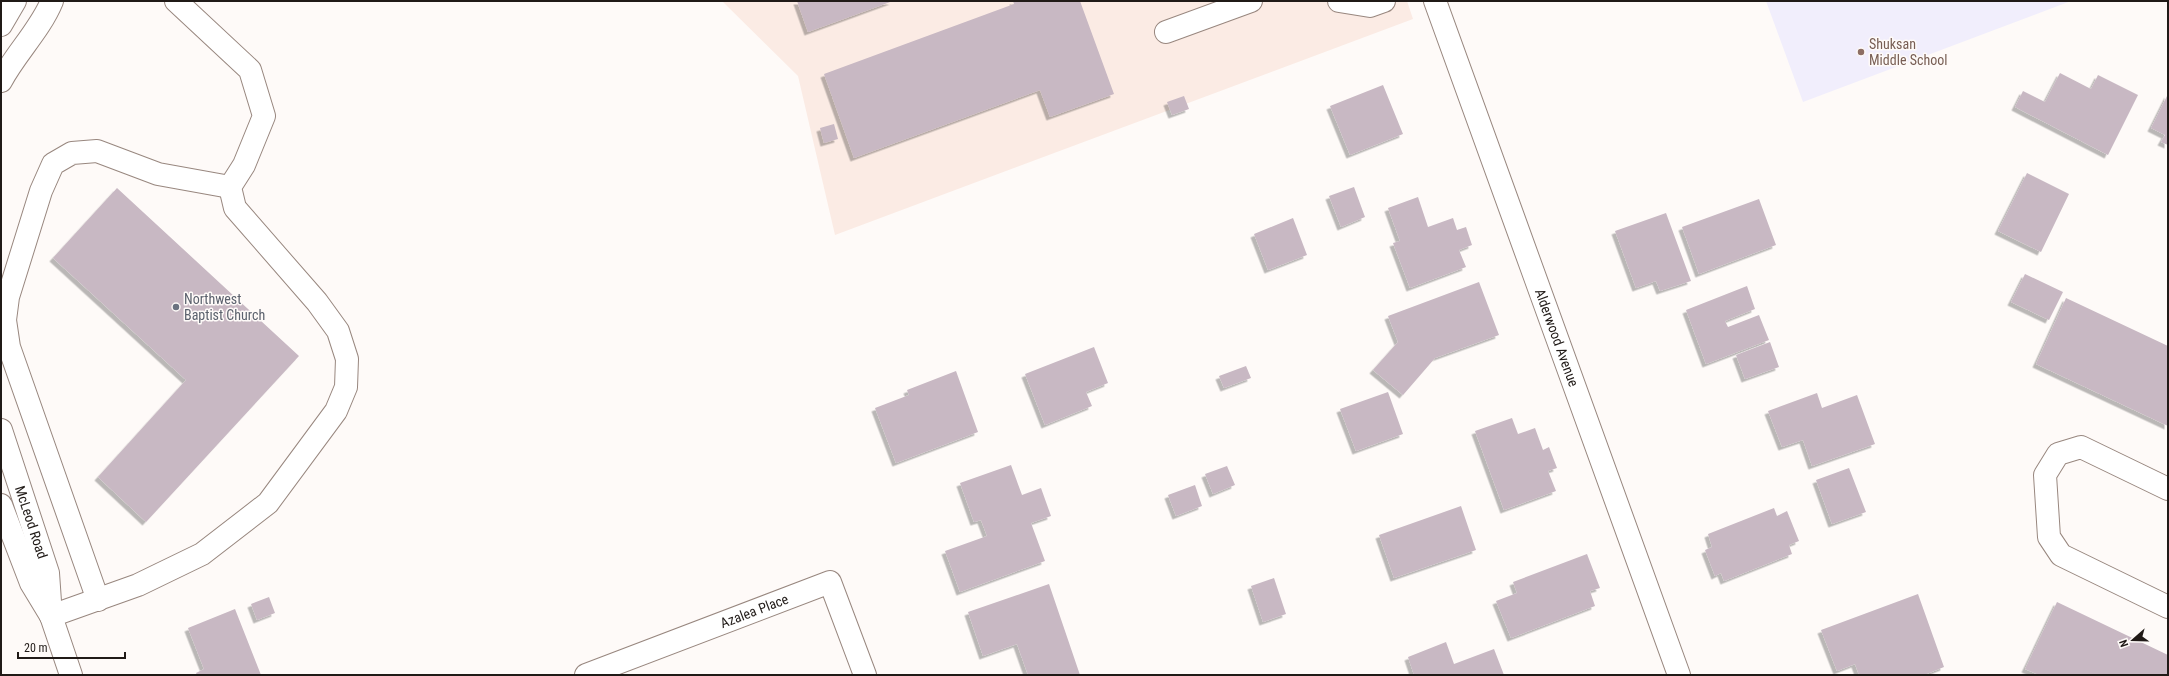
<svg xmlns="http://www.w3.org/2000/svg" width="2169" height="676" font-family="'Roboto Condensed',sans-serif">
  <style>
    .built { fill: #fbebe4 }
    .education { fill: #f1eefc }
    .building { fill: #c8b8c3; filter: url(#shadow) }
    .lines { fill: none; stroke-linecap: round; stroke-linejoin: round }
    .minor-casing { stroke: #98877f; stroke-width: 24 }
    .major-casing { stroke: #98877f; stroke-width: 24 }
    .minor { stroke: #fff; stroke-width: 22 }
    .major { stroke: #fff; stroke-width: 22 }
    .education-dot { fill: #8d6e63; stroke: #fefaf8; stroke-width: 1.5 }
    .worship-dot { fill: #6b7280; stroke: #fefaf8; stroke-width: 1.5 }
    .labels { text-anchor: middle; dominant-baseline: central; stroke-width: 3; stroke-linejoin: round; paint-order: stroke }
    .education-label { font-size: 14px; fill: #785e54; stroke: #fefaf8; text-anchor: start }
    .worship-label { font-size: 14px; fill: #5b616d; stroke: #fefaf8; text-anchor: start }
    .street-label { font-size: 14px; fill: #201a17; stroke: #fefaf8 }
  </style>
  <defs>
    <filter id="shadow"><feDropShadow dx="-3.5" dy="3.5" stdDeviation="0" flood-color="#0004"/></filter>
  </defs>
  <rect width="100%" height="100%" fill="#fefaf8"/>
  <!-- built -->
  <path class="built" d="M722 1H1407L1413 19 835 235 798 76Z"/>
  <!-- education -->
  <path class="education" d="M1766 1H2071L1803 102Z"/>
  <!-- building -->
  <path class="building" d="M797 1H893L808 32Z
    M1013 1H1080L1114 94 1050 117 1040 90 854 158 824 74 1014 4Z
    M2060 73 2091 89 2098 75 2138 95 2108 155 2015 107 2023 91 2045 102Z
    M1383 85 1403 134 1350 155 1330 106Z
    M2168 94V145L2161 142 2165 135 2151 128Z
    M1184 96 1189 109 1172 115 1167 102Z
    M834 124 838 139 824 143 820 128Z
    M2027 173 2069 194 2041 252 1998 231Z
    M1354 187 1365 217 1341 227 1329 196Z
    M117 188 299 356 146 522 98 477 186 380 53 258Z
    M1418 197 1428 227 1453 218 1457 230 1466 227 1472 245 1459 250 1466 267 1410 288 1393 243 1400 241 1388 208Z
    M1759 199 1776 245 1699 274 1682 227Z
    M1666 213 1691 281 1660 291 1656 281 1636 288 1615 231Z
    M1293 218 1307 255 1268 270 1254 234Z
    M2025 274 2063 292 2049 320 2011 302Z
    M1479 282 1499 335 1435 358 1403 395 1373 370 1398 342 1388 316Z
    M1747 286 1755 309 1725 321 1728 327 1759 315 1769 340 1706 364 1686 310Z
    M2066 298 2168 346V426L2036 364Z
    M1770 342 1779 367 1745 379 1736 355Z
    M1094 347 1108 383 1086 392 1092 406 1045 425 1025 374Z
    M1246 366 1251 378 1224 388 1219 376Z
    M956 371 978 432 896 463 875 408 909 395 907 390Z
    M1388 392 1403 434 1356 451 1340 409Z
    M1817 393 1822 408 1857 395 1875 444 1812 466 1803 440 1782 447 1768 411Z
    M1512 418 1518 434 1535 428 1543 450 1549 447 1557 468 1548 471 1556 491 1504 510 1475 431Z
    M1011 465 1022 495 1041 488 1051 516 1031 523 1045 561 960 592 945 551 987 536 981 520 974 522 960 483Z
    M1227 466 1235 485 1213 494 1205 474Z
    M1849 468 1866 512 1832 524 1816 480Z
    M1195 485 1202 506 1176 516 1168 495Z
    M1461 506 1476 550 1394 578 1379 535Z
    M1774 508 1777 516 1787 511 1799 541 1789 545 1792 554 1724 581 1721 573 1715 576 1705 550 1712 547 1708 534Z
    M1587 554 1600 588 1590 591 1595 606 1511 638 1496 601 1517 593 1513 582Z
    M1274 578 1286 614 1263 622 1251 586Z
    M1049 584 1080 675H1028L1017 644 983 656 968 612Z
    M1918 594 1944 667 1924 675H1859L1855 664 1837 671 1821 630Z
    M269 597 275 613 257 620 251 604Z
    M2057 602 2168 655V675H2039L2025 669Z
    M235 609 261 675H197L196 673 204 669 188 628Z
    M1446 642 1454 664 1494 649 1504 675H1414L1408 657Z"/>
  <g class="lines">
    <defs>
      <g id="minor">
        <path d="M1339 1 1370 6 1384 1"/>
        <path id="s1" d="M1435 1 1679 675"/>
        <path d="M1166 32 1251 1"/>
        <path id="s2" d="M1 430 48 573 51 616"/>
        <path d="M2168 489 2081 447 2058 454 2045 475 2049 537 2061 555 2168 607"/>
        <path d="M1 505 31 583 51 616 71 675"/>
        <path d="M98 600 9 347 5 320 8 297 41 191 53 164 72 153 97 151 158 174 230 187"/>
        <path d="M51 616 138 585 202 554 268 503 336 411 346 387 347 359 338 331 317 302 235 208 230 187 244 165 264 116 250 70 176 1"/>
        <path id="s3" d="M586 675 830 582 865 675"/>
      </g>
      <path id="major" d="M1 25 15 1
        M1 81C16 53 40 30 52 1"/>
    </defs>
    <!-- minor casing -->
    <use href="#minor" class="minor-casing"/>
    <!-- major casing -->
    <use href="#major" class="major-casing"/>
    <!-- minor -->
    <use href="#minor" class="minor"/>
    <!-- major -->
    <use href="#major" class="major"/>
  </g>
  <!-- markers -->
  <circle class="education-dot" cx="1861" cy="52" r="4"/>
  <circle class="worship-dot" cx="176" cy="307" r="4"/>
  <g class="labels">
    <!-- education labels -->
    <g class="education-label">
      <text x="1869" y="44">Shuksan<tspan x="1869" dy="16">Middle School</tspan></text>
    </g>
    <!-- worship labels -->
    <g class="worship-label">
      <text x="184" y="299">Northwest<tspan x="184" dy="16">Baptist Church</tspan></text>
    </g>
    <!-- street labels -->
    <g class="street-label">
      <text stroke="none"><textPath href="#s1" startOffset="358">Alderwood Avenue</textPath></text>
      <text stroke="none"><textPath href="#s2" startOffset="97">McLeod Road</textPath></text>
      <text stroke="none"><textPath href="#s3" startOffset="180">Azalea Place</textPath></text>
    </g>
  </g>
  <!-- border -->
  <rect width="2169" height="676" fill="none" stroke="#201a17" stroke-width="4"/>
  <!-- north arrow -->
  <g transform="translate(2133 640) rotate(250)" stroke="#fefaf8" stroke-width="3" paint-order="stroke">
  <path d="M0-3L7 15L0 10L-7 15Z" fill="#201a17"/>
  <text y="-6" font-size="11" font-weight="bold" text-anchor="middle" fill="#201a17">N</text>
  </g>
  <!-- scale -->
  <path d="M18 652v6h107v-6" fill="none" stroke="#201a17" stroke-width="2"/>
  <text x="24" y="652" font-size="12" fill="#201a17" stroke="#fefaf8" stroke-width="3" paint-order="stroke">20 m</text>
</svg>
